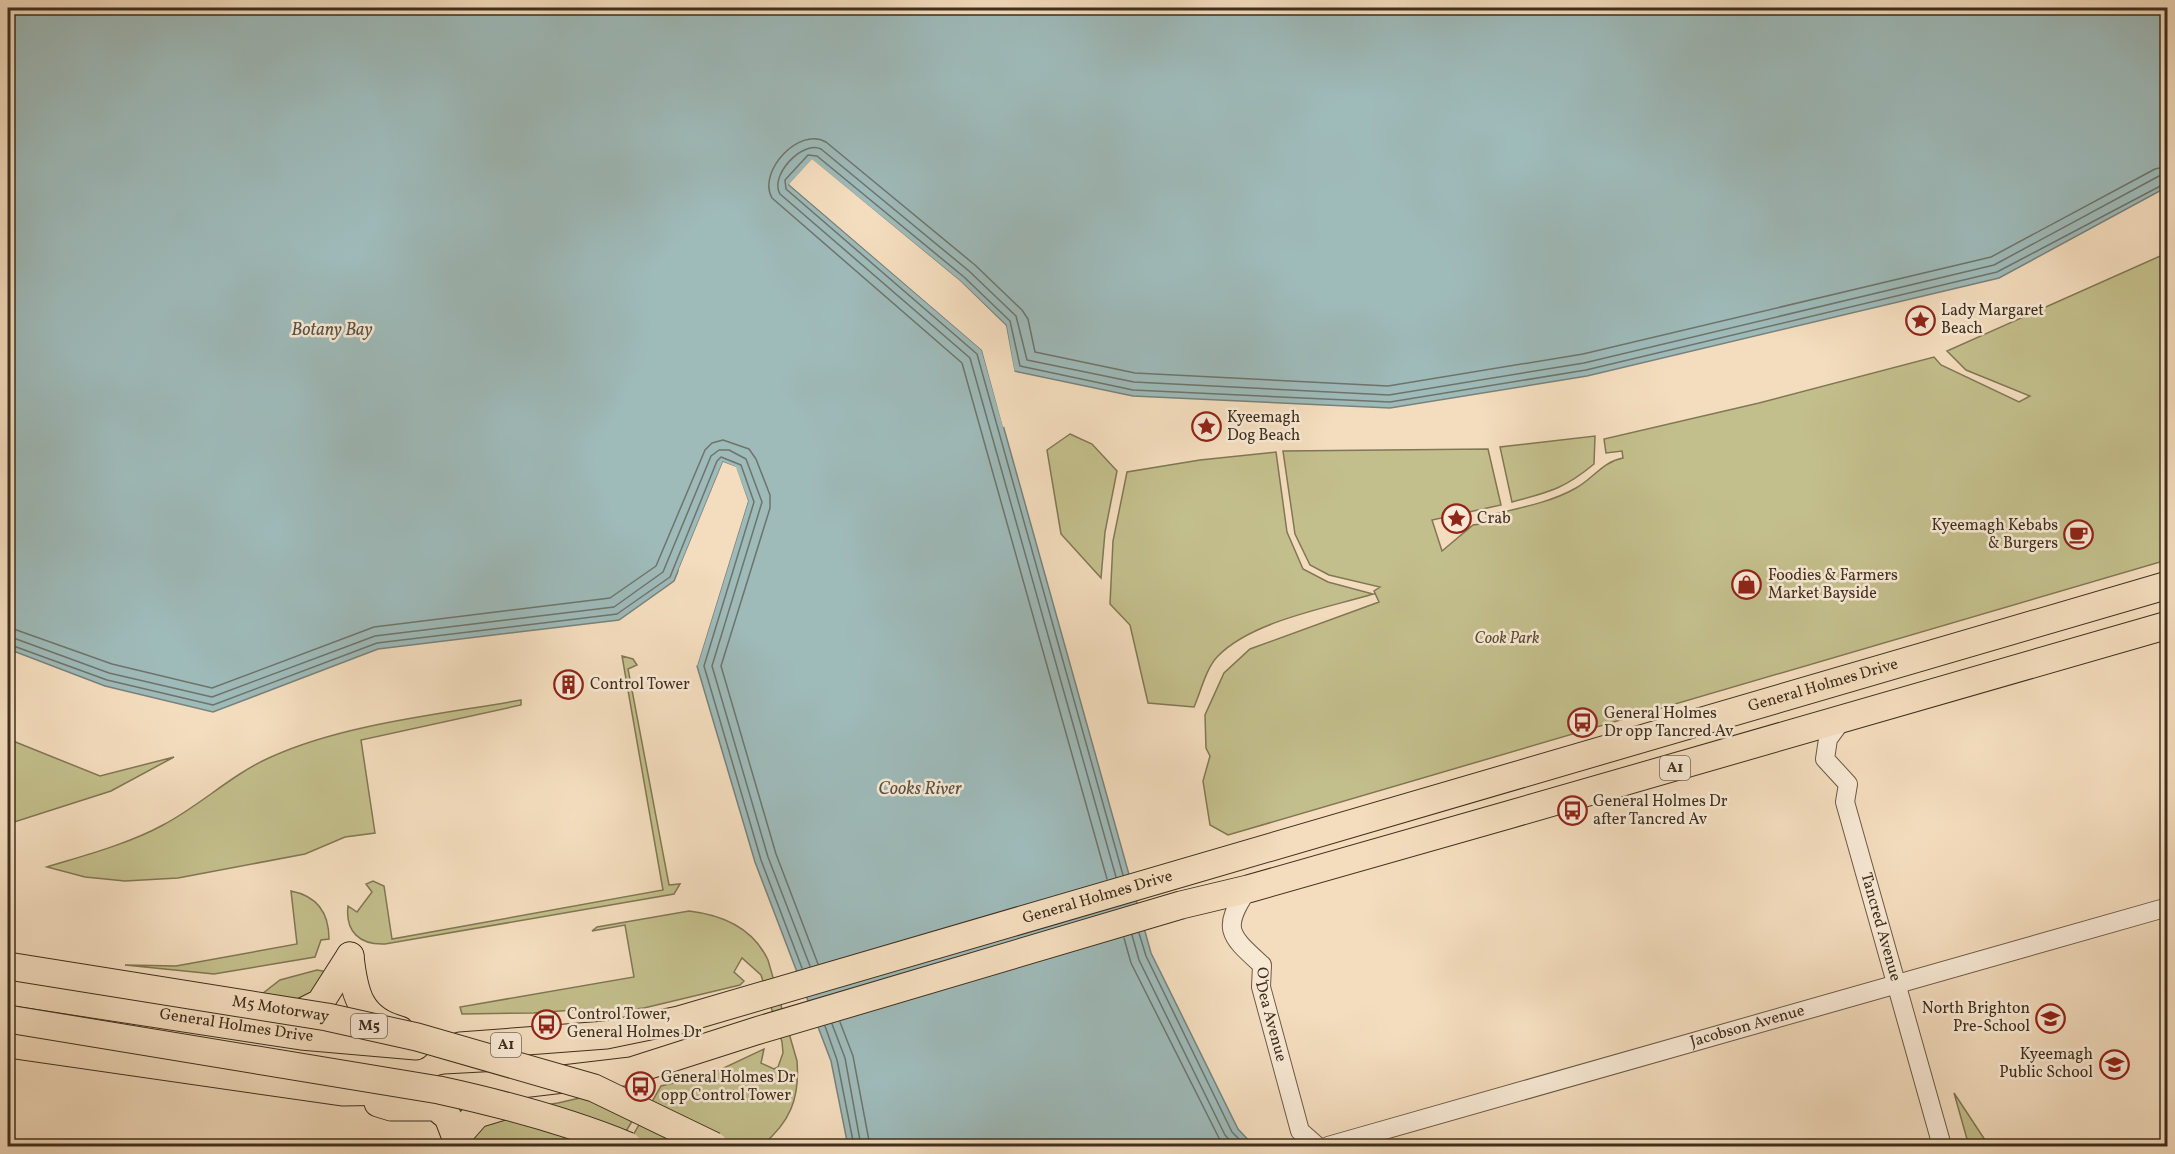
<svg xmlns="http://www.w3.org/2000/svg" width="2175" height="1154" font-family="Vollkorn,serif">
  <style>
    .green { fill: #c3bf8c; stroke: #817754; stroke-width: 1.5 }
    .water { fill: #9ebab9; stroke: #78827b; stroke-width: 1.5 }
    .pier { fill: #f4ddbe }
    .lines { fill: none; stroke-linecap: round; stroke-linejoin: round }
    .shore { stroke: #6e746b; stroke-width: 1.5 }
    .minor-casing { stroke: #6c5a45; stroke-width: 20 }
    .highway-casing { stroke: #3f2f1d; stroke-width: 29 }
    .minor { stroke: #f8e9d5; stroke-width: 18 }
    .highway { stroke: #f4ddbe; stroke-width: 27 }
    .highway-bridge-casing { stroke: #3f2f1d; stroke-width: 29; stroke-linecap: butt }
    .highway-bridge { stroke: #f4ddbe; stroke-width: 27 }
    .labels { text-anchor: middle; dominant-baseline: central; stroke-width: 5; stroke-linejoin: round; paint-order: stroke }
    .shield { fill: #f8e9d5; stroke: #766754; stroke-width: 1.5 }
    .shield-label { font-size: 15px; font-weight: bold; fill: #3f2f1d }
    .poi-label { font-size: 16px; fill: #3f2f1d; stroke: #f8e9d5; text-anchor: start }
    .park-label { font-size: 16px; font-style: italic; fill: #594c33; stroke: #f8e9d5 }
    .street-label { font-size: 16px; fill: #3f2f1d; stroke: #f8e9d5 }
    .water-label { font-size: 18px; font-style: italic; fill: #575244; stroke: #f8e9d5 }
  </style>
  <rect width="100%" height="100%" fill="#f4ddbe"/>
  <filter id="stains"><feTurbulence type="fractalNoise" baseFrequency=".00333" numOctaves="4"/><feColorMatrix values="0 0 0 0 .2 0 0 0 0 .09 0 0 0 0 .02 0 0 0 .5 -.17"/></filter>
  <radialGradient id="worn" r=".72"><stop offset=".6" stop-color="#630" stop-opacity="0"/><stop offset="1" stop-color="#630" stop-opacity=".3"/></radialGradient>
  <!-- green -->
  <path class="green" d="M2167 253V560L1228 835 1210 825 1203 781 1210 756 1206 748 1205 715 1224 673 1250 649 1379 602 1374 591 1380 587 1329 575 1310 565 1295 534 1283 451 1488 449 1501 505 1432 520 1442 551 1473 525 1488 523 1486 516C1515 509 1550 503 1576 488 1594 478 1602 462 1623 458L1622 451 1606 453 1604 439 1759 403 1934 357 1941 365 2019 402 2030 396 1966 370 1947 351Z
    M1070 434 1092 444 1117 471 1105 532 1101 578 1061 534 1047 450Z
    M1595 436 1594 464C1564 489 1549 492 1512 502L1500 447Z
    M1276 452 1287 532 1303 569 1328 582 1373 594C1327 608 1252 621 1218 656 1206 668 1201 691 1194 707L1148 703 1130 625 1110 604 1113 541 1127 472 1200 460Z
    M622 656 633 659 637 665 628 669 669 885 680 884 674 894 385 944C360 945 345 932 348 906L357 912 372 892 366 884 373 881 384 886 392 939 663 890Z
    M521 700V705L361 740 375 833 345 837 305 854 178 878 125 881 85 877 47 867C86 855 128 844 163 825 201 805 232 774 271 757 343 724 442 714 521 700Z
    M8 739 100 776 174 757 111 791 8 824Z
    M291 891C317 896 329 912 329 939L321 940 315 957 214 974 125 965 176 966 297 944Z
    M689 911C723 915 753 928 768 960L797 1061C800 1098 790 1123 761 1146H627L661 1086 711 1074 764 1049 761 1063 774 1069 778 1067 783 1053 782 1042 761 975 742 958 734 972 744 981 740 985 644 1008 609 1012 573 1010 534 1013 462 1014 460 1007 634 977 625 925 592 931 597 927Z
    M317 970 328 972 305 1007 258 997 280 980Z
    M653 1087 617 1146H466L471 1131 498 1112 558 1103 610 1091Z
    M1954 1093 1989 1146H1969Z"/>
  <!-- water -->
  <path class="water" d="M8 8H2167V187L1999 278 1587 376 1390 408 1133 396 1014 371 1006 325 960 281 812 160 789 185 982 350 1151 953 1238 1129 1254 1146H848L831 1061 755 862 697 666 748 501 735 467 723 462 674 581 619 620 378 649 213 712 105 686 8 649Z"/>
  <!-- pier -->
  <path class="pier" d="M812 159 960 281 1006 326 1015 374 1011 372 1004 327 959 284 812 163 793 184 984 348 1006 426 1003 427 982 350 789 184Z
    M723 462 736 467 748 501 697 666 695 664 745 501 733 470 725 466 678 581 679 569Z"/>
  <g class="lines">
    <!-- shore -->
    <path class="shore" d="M8 627 112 664 212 688 374 627 610 598 656 566 705 450 712 443 723 440 749 449 756 459 770 495V508L721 666 776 854 818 964
      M8 636 109 673 212 697 375 636 614 607 663 572 711 456 719 450H729L746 459 762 502 712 666 768 857 810 966
      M8 644 107 680 213 705 377 643 617 614 670 577 717 461 721 457 741 465 754 502 704 666 761 860 802 968
      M1123 875 977 354 786 189 785 180 808 155 817 156 964 277 1010 321 1020 366 1133 390 1390 402 1586 370 1997 272 2168 182
      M1116 877 970 358 780 194C769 176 802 140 821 149L969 271 1016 316 1027 360 1134 382 1389 395 1584 363 1994 265 2159 176 2168 175
      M1107 879 962 363 772 198C757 172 799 126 826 142L975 265 1022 310 1028 319 1035 352 1135 373 1388 386 1583 354 1991 257 2155 169 2168 166
      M1139 933 1146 956 1232 1132 1246 1146
      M1132 935 1139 960 1225 1135 1235 1146
      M1124 938 1131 963 1223 1146
      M840 1022 853 1056 870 1146
      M832 1024 845 1058 861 1146
      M825 1026 837 1060 854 1146"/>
    <defs>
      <g id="minor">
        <path id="s1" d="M1842 720 1828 739 1825 759 1848 784 1845 802 1942 1146"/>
        <path id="s2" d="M1248 889C1221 929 1229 935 1262 965L1261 987 1300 1131 1317 1146"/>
        <path id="s3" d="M1328 1146 2168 907"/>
      </g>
      <g id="highway">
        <path d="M350 956C354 992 359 1020 400 1030"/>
        <path id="s4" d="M8 991 301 1036 416 1046"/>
        <path d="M288 1019 320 1003 350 956"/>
        <path d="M8 1044 342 1092 404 1091"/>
        <path id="s5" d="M460 1046 606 1035 679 1020 2168 585"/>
        <path d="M445 1088 521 1084 631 1071 756 1031 1181 905 1248 889 1508 815 2168 625"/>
        <path d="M378 1103 391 1107H436L448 1117 456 1138"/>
        <path d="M456 1138 477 1114 514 1103"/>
      </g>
    </defs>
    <!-- minor casing -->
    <use href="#minor" class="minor-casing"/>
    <!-- highway casing -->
    <use href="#highway" class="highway-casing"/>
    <!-- minor -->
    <use href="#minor" class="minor"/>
    <!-- highway -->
    <use href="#highway" class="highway"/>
    <defs>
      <g id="highway-bridge">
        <path id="s6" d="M8 966 327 1017 417 1037 594 1088 714 1146"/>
        <path d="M8 1019 439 1090C503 1104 568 1121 628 1146"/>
      </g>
    </defs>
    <!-- highway-bridge casing -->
    <use href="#highway-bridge" class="highway-bridge-casing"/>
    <!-- highway-bridge -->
    <use href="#highway-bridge" class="highway-bridge"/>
  </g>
  <!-- icons -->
  <defs>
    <symbol id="sight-ring" viewBox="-11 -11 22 22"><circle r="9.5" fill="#f8e9d5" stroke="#8f2418" stroke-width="1.5"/><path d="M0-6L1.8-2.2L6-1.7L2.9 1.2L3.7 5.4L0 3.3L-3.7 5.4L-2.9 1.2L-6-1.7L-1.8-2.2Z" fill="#8f2418"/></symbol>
    <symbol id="cafe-ring" viewBox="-11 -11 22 22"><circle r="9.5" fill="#f8e9d5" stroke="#8f2418" stroke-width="1.5"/><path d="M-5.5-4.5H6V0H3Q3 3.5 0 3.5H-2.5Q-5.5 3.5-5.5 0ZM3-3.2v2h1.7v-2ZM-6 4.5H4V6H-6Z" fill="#8f2418"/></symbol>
    <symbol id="shop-ring" viewBox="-11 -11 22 22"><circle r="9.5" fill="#f8e9d5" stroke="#8f2418" stroke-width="1.5"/><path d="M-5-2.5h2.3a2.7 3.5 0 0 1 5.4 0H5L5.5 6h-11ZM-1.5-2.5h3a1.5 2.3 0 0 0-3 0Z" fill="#8f2418"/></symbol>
    <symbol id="building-ring" viewBox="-11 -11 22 22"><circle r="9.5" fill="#f8e9d5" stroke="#8f2418" stroke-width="1.5"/><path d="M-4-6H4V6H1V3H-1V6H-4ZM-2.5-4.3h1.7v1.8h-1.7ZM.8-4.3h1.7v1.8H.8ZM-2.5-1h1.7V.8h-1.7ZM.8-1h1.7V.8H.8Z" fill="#8f2418"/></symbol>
    <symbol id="bus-ring" viewBox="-11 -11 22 22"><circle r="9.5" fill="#f8e9d5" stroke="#8f2418" stroke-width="1.5"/><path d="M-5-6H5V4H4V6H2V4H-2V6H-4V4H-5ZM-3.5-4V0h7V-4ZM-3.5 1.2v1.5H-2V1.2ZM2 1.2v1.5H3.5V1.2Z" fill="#8f2418"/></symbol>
    <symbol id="school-ring" viewBox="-11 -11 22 22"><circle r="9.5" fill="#f8e9d5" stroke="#8f2418" stroke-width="1.5"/><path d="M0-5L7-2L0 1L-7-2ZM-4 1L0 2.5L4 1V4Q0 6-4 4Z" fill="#8f2418"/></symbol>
  </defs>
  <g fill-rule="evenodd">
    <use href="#sight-ring" x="1904" y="304" width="33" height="33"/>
    <use href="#sight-ring" x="1190" y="410" width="33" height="33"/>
    <use href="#sight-ring" x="1440" y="502" width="33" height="33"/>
    <use href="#cafe-ring" x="2062" y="518" width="33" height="33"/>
    <use href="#shop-ring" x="1730" y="568" width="33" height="33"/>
    <use href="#building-ring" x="552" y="668" width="33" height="33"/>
    <use href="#bus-ring" x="1566" y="706" width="33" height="33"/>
    <use href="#bus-ring" x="1556" y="794" width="33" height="33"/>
    <use href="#school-ring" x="2034" y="1002" width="33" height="33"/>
    <use href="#bus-ring" x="530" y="1008" width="33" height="33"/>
    <use href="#school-ring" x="2098" y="1048" width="33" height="33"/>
    <use href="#bus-ring" x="624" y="1070" width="33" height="33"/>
  </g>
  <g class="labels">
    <!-- shield labels -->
    <g class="shield">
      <rect x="1660" y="756" width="30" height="24" rx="4.5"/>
      <rect x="351" y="1014" width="36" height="24" rx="4.5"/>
      <rect x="491" y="1033" width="30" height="24" rx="4.5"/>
    </g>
    <g class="shield-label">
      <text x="1675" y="768">A1</text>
      <text x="369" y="1026">M5</text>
      <text x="506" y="1045">A1</text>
    </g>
    <!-- poi labels -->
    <g class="poi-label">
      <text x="1941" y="311">Lady Margaret<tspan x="1941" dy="18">Beach</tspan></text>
      <text x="1227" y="418">Kyeemagh<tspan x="1227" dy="18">Dog Beach</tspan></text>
      <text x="1477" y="519">Crab</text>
      <text x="2058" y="526" text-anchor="end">Kyeemagh Kebabs<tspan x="2058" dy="18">&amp; Burgers</tspan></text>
      <text x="1768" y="576">Foodies &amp; Farmers<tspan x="1768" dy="18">Market Bayside</tspan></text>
      <text x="590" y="685">Control Tower</text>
      <text x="1604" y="714">General Holmes<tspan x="1604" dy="18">Dr opp Tancred Av</tspan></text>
      <text x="1593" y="802">General Holmes Dr<tspan x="1593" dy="18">after Tancred Av</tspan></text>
      <text x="2030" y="1009" text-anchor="end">North Brighton<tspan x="2030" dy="18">Pre-School</tspan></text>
      <text x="567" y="1015">Control Tower,<tspan x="567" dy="18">General Holmes Dr</tspan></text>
      <text x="2093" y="1055" text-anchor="end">Kyeemagh<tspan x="2093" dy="18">Public School</tspan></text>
      <text x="661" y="1078">General Holmes Dr<tspan x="661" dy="18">opp Control Tower</tspan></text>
    </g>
    <!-- park labels -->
    <g class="park-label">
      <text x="1507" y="639">Cook Park</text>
    </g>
    <!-- street labels -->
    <g class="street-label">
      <text stroke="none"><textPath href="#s5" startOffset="1413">General Holmes Drive</textPath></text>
      <text stroke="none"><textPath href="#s5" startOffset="657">General Holmes Drive</textPath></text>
      <text stroke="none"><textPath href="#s1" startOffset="226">Tancred Avenue</textPath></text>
      <text stroke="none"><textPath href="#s6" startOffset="276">M5 Motorway</textPath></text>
      <text stroke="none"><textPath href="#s2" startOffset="142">O'Dea Avenue</textPath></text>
      <text stroke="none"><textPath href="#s4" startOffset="231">General Holmes Drive</textPath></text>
      <text stroke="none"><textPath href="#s3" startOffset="436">Jacobson Avenue</textPath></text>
    </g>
    <!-- water labels -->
    <g class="water-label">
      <text x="332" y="330">Botany Bay</text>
      <text x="920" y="789">Cooks River</text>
    </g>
  </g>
  <!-- margin -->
  <rect width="2175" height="1154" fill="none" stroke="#f4ddbe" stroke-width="30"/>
  <rect x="9" y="9" width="2157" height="1136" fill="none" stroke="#3f2f1d" stroke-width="3"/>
  <rect x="15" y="15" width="2145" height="1124" fill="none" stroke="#3f2f1d" stroke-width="1.5"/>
  <rect width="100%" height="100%" filter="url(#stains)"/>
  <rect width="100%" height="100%" fill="url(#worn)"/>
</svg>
